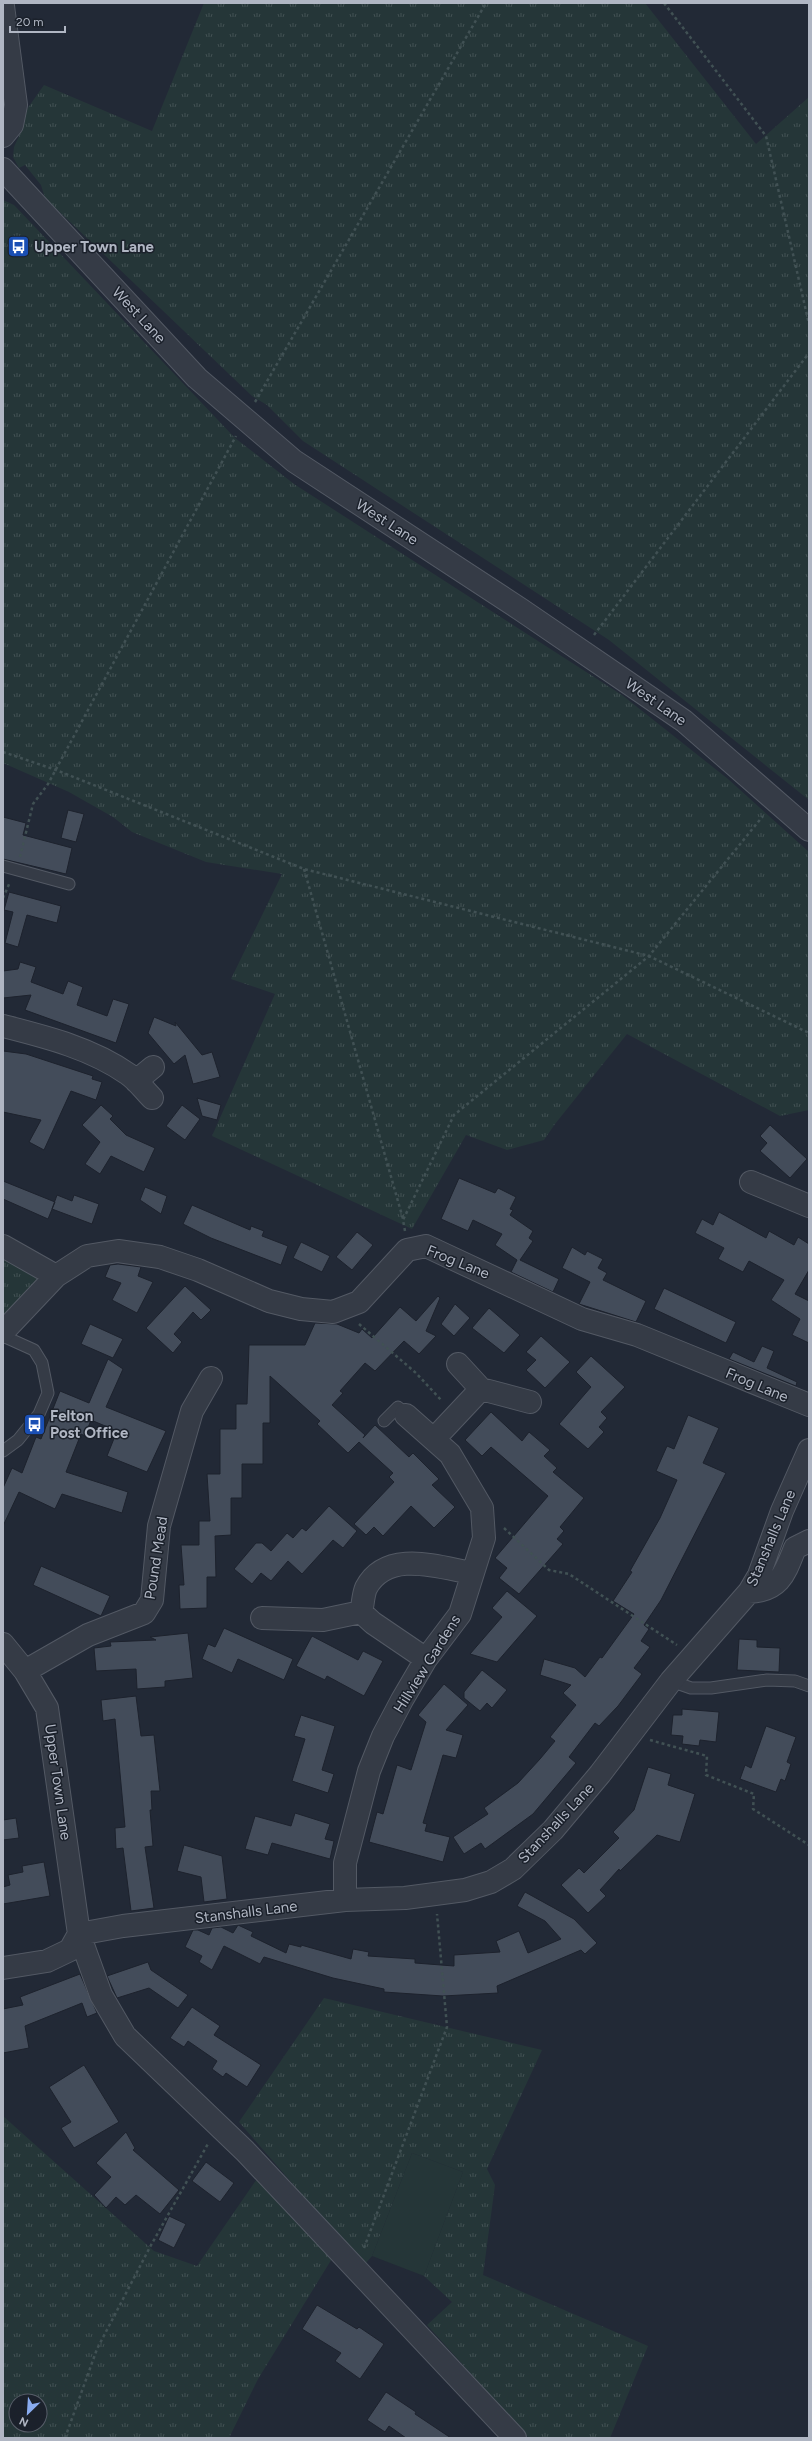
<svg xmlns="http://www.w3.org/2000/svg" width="812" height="2441" font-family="Figtree,sans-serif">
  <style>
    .grass { fill: url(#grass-tufts); fill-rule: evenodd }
    .park { fill: #253638 }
    .building { fill: #434c5a; stroke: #1d222d }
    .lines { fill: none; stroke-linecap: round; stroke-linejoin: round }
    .service-casing { stroke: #535964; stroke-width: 13 }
    .minor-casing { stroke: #535964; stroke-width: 24 }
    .tertiary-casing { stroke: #535964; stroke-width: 24 }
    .path { stroke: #415154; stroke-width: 2.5; stroke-dasharray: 3 3; stroke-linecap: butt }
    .service { stroke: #353b46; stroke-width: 11 }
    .minor { stroke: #353b46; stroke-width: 22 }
    .tertiary { stroke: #353b46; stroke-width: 22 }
    .labels { text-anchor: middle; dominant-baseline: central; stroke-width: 3; stroke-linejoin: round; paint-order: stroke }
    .poi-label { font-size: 15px; font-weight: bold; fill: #b0b6c3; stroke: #1b212b; text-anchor: start }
    .street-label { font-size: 15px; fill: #b0b6c3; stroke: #1b212b }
  </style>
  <defs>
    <pattern id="grass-tufts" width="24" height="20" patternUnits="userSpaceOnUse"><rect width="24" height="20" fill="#253638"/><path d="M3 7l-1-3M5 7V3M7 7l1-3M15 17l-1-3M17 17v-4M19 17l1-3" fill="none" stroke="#425153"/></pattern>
  </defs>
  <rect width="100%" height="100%" fill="#222936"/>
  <!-- grass -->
  <path class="grass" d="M204 3H645L756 144 809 97V800L609 640 303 441 267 405 252 396 45 198 41 185 25 165 19 168 13 157 14 147 20 134 27 109 44 85 152 131Z
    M3 200 14 205 235 438 294 484 622 695 728 779 809 852V1110L780 1116 627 1034 555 1124 544 1140 507 1150 466 1135 412 1229 212 1136 275 994 231 979 282 874 206 862 132 832 113 817 69 792 3 763Z
    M3 1255 46 1281 4 1318 3 1310Z
    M324 1998 542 2050 487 2169 495 2185 483 2275 648 2346 610 2438H529L427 2325 452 2302 424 2276 463 2172 412 2153 372 2256 365 2264 331 2228 239 2122Z
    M3 2116 154 2251 197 2266 259 2176 333 2257 258 2379 229 2438H3ZM16 2401H40V2425H16Z"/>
  <!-- park -->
  <path class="park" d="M412 2153 463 2172 424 2276 372 2256Z"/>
  <!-- building -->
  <path class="building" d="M68 810 84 814 76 842 61 838Z
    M3 817 26 823 23 835 72 848 66 874 3 859Z
    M9 892 61 906 57 923 27 915 18 947 5 943 13 912 4 910Z
    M20 962 36 967 31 982 63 994 68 981 83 987 77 1005 107 1016 113 999 129 1004 116 1043 25 1010 31 995 3 998V971L18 969Z
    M154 1017 176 1026 175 1022 202 1055 212 1052 220 1077 193 1084 185 1055 174 1064 148 1033Z
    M3 1051 26 1054 93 1076 92 1079 102 1082 96 1100 71 1091 44 1150 29 1142 41 1120 3 1112Z
    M197 1098 221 1105 217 1120 202 1116Z
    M101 1105 113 1116 110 1119 126 1135 155 1148 144 1172 111 1156 100 1174 85 1164 100 1142 82 1125Z
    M182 1105 200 1119 185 1140 166 1126Z
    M770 1125 807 1159 790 1178 760 1151 767 1143 760 1136Z
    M459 1178 495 1193 498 1188 516 1197 510 1209 513 1210 510 1215 533 1231 529 1238 533 1241 520 1260 559 1279 553 1292 511 1272 517 1260 495 1245 502 1234 473 1220 468 1231 441 1219Z
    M3 1181 55 1202 48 1219 3 1199Z
    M145 1187 167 1196 161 1214 140 1200Z
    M57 1195 72 1201 74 1195 99 1204 92 1224 52 1209Z
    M192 1205 250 1230 251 1226 264 1231 262 1236 288 1246 281 1265 211 1238 183 1224Z
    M719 1212 766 1238 769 1231 794 1245 798 1237 809 1244V1270L795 1294 809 1301V1343L792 1335 800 1319 771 1300 784 1280 749 1261 743 1272 718 1259 724 1248 695 1233 702 1219 713 1225Z
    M357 1232 373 1245 352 1270 336 1257Z
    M301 1242 330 1256 322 1272 293 1258Z
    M572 1247 585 1255 587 1251 603 1259 598 1268 607 1273 603 1280 646 1301 636 1322 579 1304 590 1282 562 1268Z
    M118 1264 141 1267 138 1276 153 1282 137 1313 112 1300 121 1283 105 1277 110 1265Z
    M185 1286 211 1310 201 1320 193 1312 174 1334 182 1342 173 1353 146 1328Z
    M664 1288 736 1322 726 1343 654 1309Z
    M438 1296 440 1298 426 1331 436 1336 419 1354 404 1341 375 1371 365 1363 340 1391 343 1393 332 1405 365 1435 363 1438 375 1425 409 1457 413 1453 439 1479 432 1485 455 1507 434 1528 411 1506 383 1536 374 1527 366 1535 354 1524 394 1482 389 1477 393 1473 359 1442 348 1453 317 1424 320 1421 270 1376V1423H263V1464H242V1498H231V1535L215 1536 216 1577H207V1608L180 1609 179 1585H184L181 1545H199V1521H210L207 1474H220V1429H236V1404H247L249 1345H305L315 1323 337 1324 359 1333 362 1329 372 1338 400 1307 416 1321Z
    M455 1304 470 1318 454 1336 441 1324Z
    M489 1308 520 1335 504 1353 472 1328Z
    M90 1324 123 1339 113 1358 81 1344Z
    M541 1336 570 1362 545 1388 526 1370 536 1360 526 1352Z
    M762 1346 774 1351 767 1368 797 1382 796 1386 729 1359 733 1352 754 1362Z
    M591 1356 625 1387 601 1412 607 1418 599 1427 604 1432 588 1449 559 1424 591 1387 576 1372Z
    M108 1359 123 1369 106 1407 166 1431 147 1472 107 1456 117 1431 91 1420 85 1436 81 1434 66 1472 128 1492 122 1513 62 1494 55 1509 19 1492 3 1526V1488L12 1468 22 1473 36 1437 41 1439 60 1391 89 1403Z
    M491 1412 522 1441 529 1432 550 1450 544 1456 557 1468 553 1472 584 1498 560 1527 564 1531 557 1539 563 1544 519 1594 499 1578 507 1568 495 1558 548 1496 491 1447 482 1456 465 1440Z
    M688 1415 719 1428 703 1463 726 1473 661 1600 644 1625 649 1629 641 1641 650 1647 634 1668 642 1674 618 1706 599 1726 595 1723 569 1757 576 1763 533 1814 485 1849 481 1843 464 1854 453 1837 488 1814 484 1808 518 1783 540 1759 555 1741 550 1737 576 1705 563 1693 571 1685 540 1675 544 1659 575 1668 585 1677 600 1657 602 1658 634 1614 613 1601 632 1572 630 1571 660 1518 677 1480 656 1471 667 1446 674 1449Z
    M329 1506 357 1531 343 1548 333 1540 302 1574 288 1561 271 1581 261 1573 252 1584 234 1569 256 1543H262L271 1551 287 1533 293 1538 302 1528 306 1531Z
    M41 1566 110 1596 101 1616 33 1585Z
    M507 1591 537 1616 497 1662 470 1654 502 1617 492 1608Z
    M224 1628 293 1659 284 1680 238 1659 232 1673 202 1659 208 1644 215 1647Z
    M188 1633 193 1678 165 1681V1687L137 1689 136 1669 96 1671 94 1648 111 1646 110 1642 156 1640 150 1637Z
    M312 1636 358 1660 363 1651 383 1661 364 1696 327 1676 325 1680 296 1666Z
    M739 1639 757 1640V1647L780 1648 779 1672 737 1670Z
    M482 1670 507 1690 492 1708 487 1703 480 1711 464 1698V1692Z
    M444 1684 468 1705 446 1730 463 1735 456 1758 443 1755 423 1823 427 1824 425 1831 450 1837 443 1862 369 1842 377 1812 383 1814 397 1765 411 1770 426 1722 418 1715Z
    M136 1696 141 1736 154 1735 160 1791H151L152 1810H150L153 1846 145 1847 154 1908 131 1911 123 1848 116 1849 115 1828 125 1827 115 1719 103 1721 101 1700Z
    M682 1709 719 1712 716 1742 700 1740 699 1746 682 1744 683 1736 671 1735 673 1715H682Z
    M301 1715 335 1726 322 1770 334 1774 328 1793 292 1781 305 1739 294 1736Z
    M766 1726 796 1737 787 1762 791 1764 785 1781 781 1779 776 1792 740 1779 745 1765 751 1768Z
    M648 1767 671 1774 668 1785 695 1794 680 1842 657 1835 620 1871 619 1869 600 1890 606 1896 588 1913 561 1885 579 1868 584 1873 619 1838 613 1832 634 1810Z
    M295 1813 330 1824 325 1839 334 1841 330 1859 272 1843 268 1855 245 1849 255 1816 291 1826Z
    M16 1818 19 1838 3 1840V1820Z
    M184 1845 222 1856 227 1899 204 1902 201 1877 177 1871Z
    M44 1862 50 1896 3 1904V1887L10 1885 8 1875 23 1872 22 1866Z
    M525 1892 574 1919 597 1943 585 1954 581 1950 497 1986 498 1993 443 1996 384 1992V1989L333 1978 264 1957 260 1964 224 1946 212 1970 199 1962 202 1956 185 1947 193 1930H198L209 1935 212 1928 221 1927 233 1933 238 1925 253 1932 251 1936 286 1953 289 1944 301 1947V1945L351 1959 353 1949 369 1952 368 1956 415 1959V1963L454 1966V1955L500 1952 496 1941 519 1931 528 1953 561 1939 545 1921 517 1906Z
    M148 1962 151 1970 188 1995 178 2008 149 1988 117 1998 107 1976Z
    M80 1974 97 2013 87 2017 82 2003 25 2026 29 2048 3 2053V2009L23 2005 20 1997Z
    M192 2007 220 2026 214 2035 261 2065 247 2087 226 2073 223 2077 212 2069 217 2061 188 2041 184 2047 170 2038Z
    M84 2065 119 2122 74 2148 61 2128 71 2122 49 2087Z
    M126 2132 135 2148 133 2150 179 2190 160 2214 136 2195 125 2205 116 2197 106 2208 94 2195 111 2177 96 2163Z
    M206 2162 234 2183 220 2202 192 2181Z
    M169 2216 186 2224 174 2248 158 2240Z
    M317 2305 357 2329 359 2327 384 2344 360 2379 335 2361 341 2353 302 2329Z
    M386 2392 416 2412 415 2414 451 2438H406L389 2426 385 2432 367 2420Z"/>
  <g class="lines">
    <defs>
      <path id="service" d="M3 866 69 884
        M3 1336 34 1350 42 1363 48 1393 39 1414 18 1440 3 1451
        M384 1421 398 1407 406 1415
        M671 1681 691 1688H711L767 1680 795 1681 809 1686"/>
      <path id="minor" d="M3 6 16 105 12 125 3 136
        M3 1026C46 1037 91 1048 128 1074 137 1080 144 1090 152 1098
        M136 1081 153 1067
        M751 1182 809 1206
        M3 1246 56 1276
        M3 1332 56 1276 87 1256 118 1251 160 1257 198 1270 269 1301 301 1309 333 1312 359 1302 407 1250 426 1246 582 1319 637 1335 809 1405
        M458 1364 481 1389 530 1402
        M434 1439 481 1389
        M749 1592C780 1591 785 1573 795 1548L809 1541
        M361 1612C363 1605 363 1595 366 1588 387 1549 438 1567 472 1573
        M262 1618 323 1620 361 1612 373 1623 426 1659
        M3 1644 25 1671 47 1708 79 1934 101 1995 125 2036 245 2151 515 2438
        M25 1671 88 1635 144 1613 152 1600 159 1526 192 1411 211 1378
        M345 1900V1863L369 1771 383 1736 402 1700 426 1659 460 1614 484 1538 482 1508 450 1454 406 1415
        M79 1934 123 1926 345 1900 405 1898 465 1890 491 1882 513 1869 553 1830 600 1774 671 1681 749 1592 759 1575 782 1511 809 1450
        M3 1968 47 1961 70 1950 79 1934"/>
      <path id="tertiary" d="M3 169 197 378 294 461 520 609 684 721 809 830"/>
    </defs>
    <!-- service casing -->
    <use href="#service" class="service-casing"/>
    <!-- minor casing -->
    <use href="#minor" class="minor-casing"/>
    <!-- tertiary casing -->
    <use href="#tertiary" class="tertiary-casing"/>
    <!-- path -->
    <path class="path" d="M664 3 766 136 809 324
      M255 402 486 3
      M594 635 809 353
      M3 752 56 770 304 869 649 956 809 1033
      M20 857 33 804 48 784 236 436
      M304 869 403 1219
      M3 898 10 882
      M405 1231 403 1220 454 1115 649 956 763 816
      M359 1324 416 1373 442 1401
      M504 1528 549 1570 569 1574 677 1645
      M650 1740 707 1756 706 1775 754 1794 753 1809 809 1845
      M364 2248 447 2027 437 1914
      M65 2438 97 2349 150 2247 209 2142"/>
    <!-- service -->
    <use href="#service" class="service"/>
    <!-- minor -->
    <use href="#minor" class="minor"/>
    <!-- tertiary -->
    <use href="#tertiary" class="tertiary"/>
  </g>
  <!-- icons -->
  <defs>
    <symbol id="bus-square" viewBox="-11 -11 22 22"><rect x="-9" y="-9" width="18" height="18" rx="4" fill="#1a4fb4" stroke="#1b212b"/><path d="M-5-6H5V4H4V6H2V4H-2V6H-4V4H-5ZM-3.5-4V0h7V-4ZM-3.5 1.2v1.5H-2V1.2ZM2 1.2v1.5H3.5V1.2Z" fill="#fff"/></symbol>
  </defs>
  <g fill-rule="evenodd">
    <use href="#bus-square" x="6" y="234" width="25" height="25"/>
    <use href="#bus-square" x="22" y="1412" width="25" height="25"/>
  </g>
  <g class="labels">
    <!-- poi labels -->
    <g class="poi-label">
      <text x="34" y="247">Upper Town Lane</text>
      <text x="50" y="1416">Felton<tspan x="50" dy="17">Post Office</tspan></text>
    </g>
    <!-- street labels -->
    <g class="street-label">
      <text transform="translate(139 315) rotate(47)">West Lane</text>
      <text transform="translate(387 522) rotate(33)">West Lane</text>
      <text transform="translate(656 702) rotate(35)">West Lane</text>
      <text transform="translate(458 1262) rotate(22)">Frog Lane</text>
      <text transform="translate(757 1385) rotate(23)">Frog Lane</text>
      <text transform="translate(771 1538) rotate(-67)">Stanshalls Lane</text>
      <text transform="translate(156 1558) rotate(-81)">Pound Mead</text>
      <text transform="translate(427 1664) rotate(-58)">Hillview Gardens</text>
      <text transform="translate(58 1782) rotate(82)">Upper Town Lane</text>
      <text transform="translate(556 1823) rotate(-47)">Stanshalls Lane</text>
      <text transform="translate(246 1912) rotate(-7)">Stanshalls Lane</text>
    </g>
  </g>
  <!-- border -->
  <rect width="812" height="2441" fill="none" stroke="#b0b6c3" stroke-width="8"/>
  <!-- north arrow -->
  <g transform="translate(28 2413) rotate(205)"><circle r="19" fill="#1b212b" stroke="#575d68"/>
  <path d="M0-3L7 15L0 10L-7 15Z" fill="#89abef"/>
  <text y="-6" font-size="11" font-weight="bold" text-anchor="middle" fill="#b0b6c3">N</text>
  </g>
  <!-- scale -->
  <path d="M10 26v6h55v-6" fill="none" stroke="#b0b6c3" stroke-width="2"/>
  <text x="16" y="26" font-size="12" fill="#b0b6c3" stroke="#1b212b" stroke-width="3" paint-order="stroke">20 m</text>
</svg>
